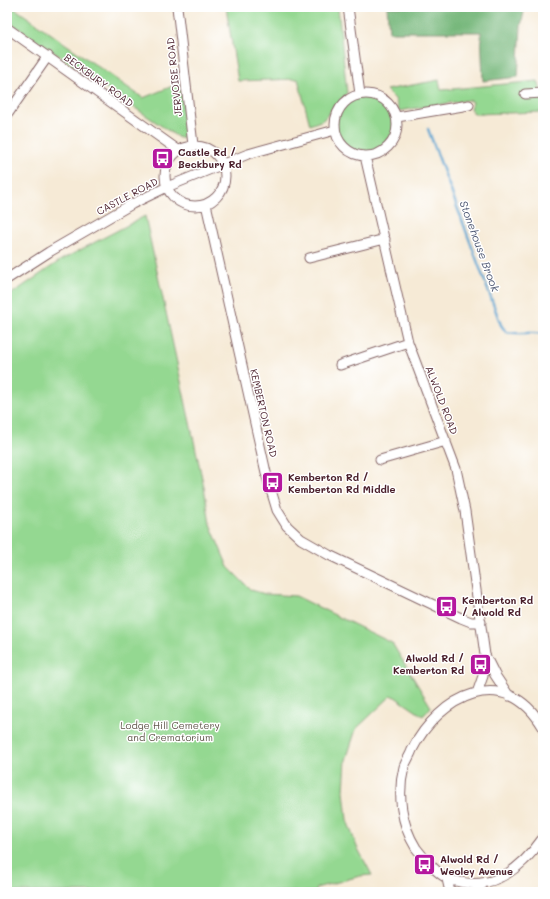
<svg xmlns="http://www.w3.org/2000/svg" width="550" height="899" font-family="Mali,sans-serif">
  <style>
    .green { fill: #94d891; stroke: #6f7c5e }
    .forest { fill: #77b87b; stroke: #606c53 }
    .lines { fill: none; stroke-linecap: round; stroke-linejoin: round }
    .stream { stroke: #58a2cf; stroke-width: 2.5 }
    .minor-casing { stroke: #866667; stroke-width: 11 }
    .minor { stroke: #fff; stroke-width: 9 }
    .labels { text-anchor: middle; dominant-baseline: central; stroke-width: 3; stroke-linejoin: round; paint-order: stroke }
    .street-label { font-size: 10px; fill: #4a1f2b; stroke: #fff }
    .poi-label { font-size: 10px; font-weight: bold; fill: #4a1f2b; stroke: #fff; text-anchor: start }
    .park-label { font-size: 10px; fill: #60564a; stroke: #fff }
    .water-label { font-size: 11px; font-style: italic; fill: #505a75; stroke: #fff }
  </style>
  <rect width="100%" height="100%" fill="#fff"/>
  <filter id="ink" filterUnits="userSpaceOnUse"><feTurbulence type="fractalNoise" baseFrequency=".025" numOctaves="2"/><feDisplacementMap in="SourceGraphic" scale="8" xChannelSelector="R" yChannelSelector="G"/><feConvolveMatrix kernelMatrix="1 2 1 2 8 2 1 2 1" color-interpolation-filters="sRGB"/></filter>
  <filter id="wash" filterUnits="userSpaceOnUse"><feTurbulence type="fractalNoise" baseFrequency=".012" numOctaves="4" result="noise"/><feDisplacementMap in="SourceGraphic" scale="16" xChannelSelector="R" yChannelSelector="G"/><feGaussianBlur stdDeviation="0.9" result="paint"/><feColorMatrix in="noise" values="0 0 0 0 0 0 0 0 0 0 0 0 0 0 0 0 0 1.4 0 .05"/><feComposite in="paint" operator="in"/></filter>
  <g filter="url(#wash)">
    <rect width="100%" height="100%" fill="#f6ead6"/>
    <!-- green -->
    <path class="green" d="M7 7H11L17 10 143 98 180 83 187 134 184 137 179 138 11 23 7 20Z
      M226 7H338L347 93 323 120 310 125 298 79 238 81Z
      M439 80 441 90 538 81 543 98V112L474 114 471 108 473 102 468 100 399 111 395 99 386 90Z
      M337 125a28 28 0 1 1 56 0a28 28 0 1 1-56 0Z
      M145 216 204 487 210 524 228 567 251 590 265 594 296 596 392 643 431 707 423 716 392 695 356 729 346 760 344 791 347 820 357 847 372 875 360 876 316 888 317 892H7V297L61 260Z"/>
    <!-- forest -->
    <path class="forest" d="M387 7H525L521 26 518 77 483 81 481 32H389Z"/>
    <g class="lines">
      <!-- stream -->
      <path class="stream" d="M428 129 501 325 506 332C520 335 529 331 543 334"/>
    </g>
  </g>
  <g filter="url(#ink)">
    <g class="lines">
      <defs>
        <path id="minor" d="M177 7 193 145
          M348 7 360 94
          M7 28 178 150
          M335 125a31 31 0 1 1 62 0a31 31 0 1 1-62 0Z
          M525 94 543 93
          M7 115 48 56
          M397 117 469 105
          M165 176a30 30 0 1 1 60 0a30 30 0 1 1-60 0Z
          M365 156 408 342 456 469 465 511 485 655 483 676 477 693
          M206 204 267 477 277 510 287 526 301 539 329 555 461 618 471 622H481
          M309 258 385 239
          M7 279 49 252 132 204 167 187 248 154 335 130
          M340 365 408 342
          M380 460 446 441
          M485 655 495 675 509 696
          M543 727C505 662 439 696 412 750 410 756 406 761 404 767 397 794 401 824 416 848 422 856 439 876 449 879 452 881 457 881 460 882 496 890 524 865 543 838
          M447 879 450 892
          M472 892 483 884"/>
      </defs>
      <!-- minor casing -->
      <use href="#minor" class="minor-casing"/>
      <!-- minor -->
      <use href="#minor" class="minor"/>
    </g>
  </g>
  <!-- icons -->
  <defs>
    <symbol id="bus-square" viewBox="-11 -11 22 22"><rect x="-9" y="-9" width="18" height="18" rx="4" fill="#b5179e" stroke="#fff"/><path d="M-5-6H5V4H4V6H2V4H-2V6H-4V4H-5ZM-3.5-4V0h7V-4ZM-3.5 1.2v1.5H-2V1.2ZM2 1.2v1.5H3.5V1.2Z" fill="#fff"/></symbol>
  </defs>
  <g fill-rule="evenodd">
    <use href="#bus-square" x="150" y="146" width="25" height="25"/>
    <use href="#bus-square" x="260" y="470" width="25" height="25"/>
    <use href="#bus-square" x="434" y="594" width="25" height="25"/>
    <use href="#bus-square" x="468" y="652" width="25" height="25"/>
    <use href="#bus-square" x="412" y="852" width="25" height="25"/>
  </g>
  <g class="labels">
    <!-- street labels -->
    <g class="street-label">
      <text transform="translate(174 77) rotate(-96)">JERVOISE ROAD</text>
      <text transform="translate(99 80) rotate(36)">BECKBURY ROAD</text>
      <text transform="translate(127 196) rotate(-28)">CASTLE ROAD</text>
      <text transform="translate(442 400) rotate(69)">ALWOLD ROAD</text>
      <text transform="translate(264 413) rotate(77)">KEMBERTON ROAD</text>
    </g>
    <!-- poi labels -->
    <g class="poi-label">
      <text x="178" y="152">Castle Rd /<tspan x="178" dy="12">Beckbury Rd</tspan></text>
      <text x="288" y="477">Kemberton Rd /<tspan x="288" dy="12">Kemberton Rd Middle</tspan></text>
      <text x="462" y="600">Kemberton Rd<tspan x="462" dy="12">/ Alwold Rd</tspan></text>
      <text x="464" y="658" text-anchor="end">Alwold Rd /<tspan x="464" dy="12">Kemberton Rd</tspan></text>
      <text x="440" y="859">Alwold Rd /<tspan x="440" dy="12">Weoley Avenue</tspan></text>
    </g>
    <!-- park labels -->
    <g class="park-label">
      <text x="170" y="725">Lodge Hill Cemetery<tspan x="170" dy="12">and Crematorium</tspan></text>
    </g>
    <!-- water labels -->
    <g class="water-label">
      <text transform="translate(480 246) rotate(70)">Stonehouse Brook</text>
    </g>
  </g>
  <!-- margin -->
  <rect width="550" height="899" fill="none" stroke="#fff" stroke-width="24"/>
</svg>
